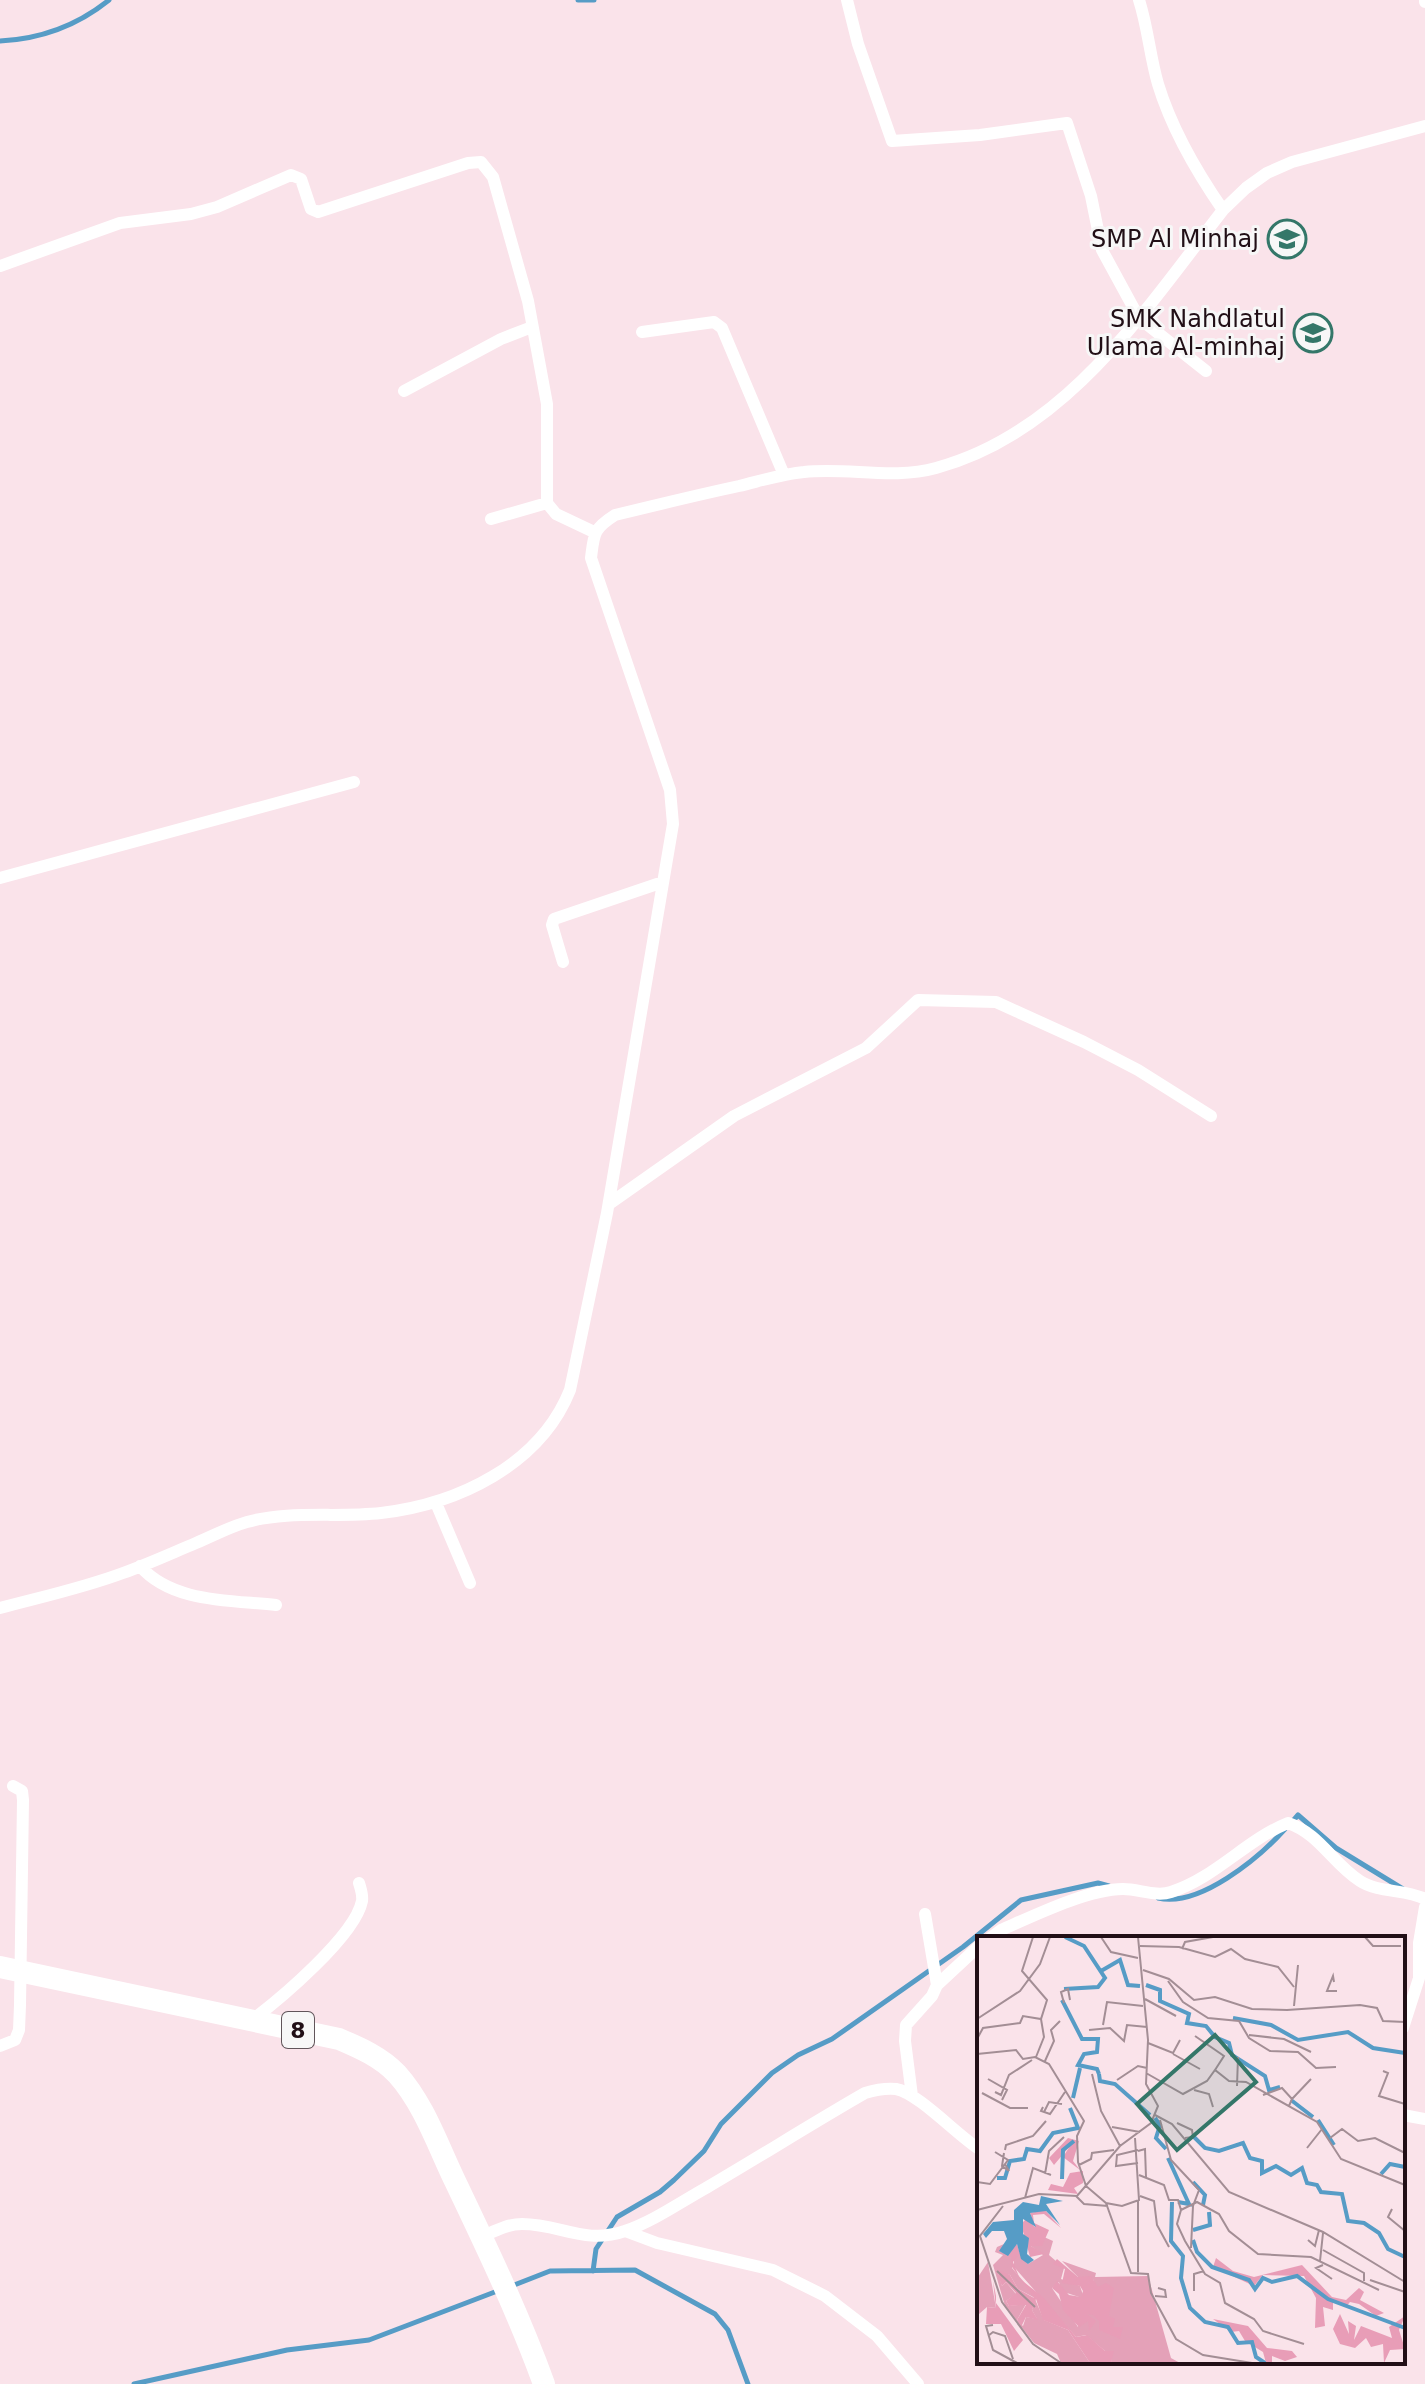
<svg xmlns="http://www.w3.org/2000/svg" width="1425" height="2384" font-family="'DejaVu Sans',sans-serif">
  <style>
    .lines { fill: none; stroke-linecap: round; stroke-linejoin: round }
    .stream { stroke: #569cc6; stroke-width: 5 }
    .minor { stroke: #fff; stroke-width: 12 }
    .trunk { stroke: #fff; stroke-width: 22 }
    .labels { text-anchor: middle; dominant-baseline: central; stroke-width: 6; stroke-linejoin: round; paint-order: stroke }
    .shield { fill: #f7f7f7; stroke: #61555a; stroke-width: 2 }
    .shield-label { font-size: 22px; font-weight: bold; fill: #210f16 }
    .poi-label { font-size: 24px; fill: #210f16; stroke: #f7f7f7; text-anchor: end }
    .inset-river { fill: none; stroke: #569cc6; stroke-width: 4 }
    .inset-road { fill: none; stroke: #a38e95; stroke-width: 2 }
    .view { fill: #347769; fill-opacity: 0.15; stroke: #347769; stroke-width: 4 }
    .inset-edge { fill: none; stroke: #210f16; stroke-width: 4 }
  </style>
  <rect width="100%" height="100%" fill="#fae3ea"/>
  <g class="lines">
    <!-- stream -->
    <path class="stream" d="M578 0H594
      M0 41C40 39 78 25 109 0
      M1292 1822 1298 1815 1336 1848 1403 1889
      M1158 1898C1199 1908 1259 1858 1285 1829
      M593 2271 596 2249 617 2217 660 2192 674 2180 704 2151 721 2124 772 2073 798 2055 832 2039 963 1947 1021 1900 1098 1883 1109 1886
      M509 2287 550 2271 635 2270 715 2314 728 2330 748 2384
      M134 2384 287 2350 369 2340 500 2290"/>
    <!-- minor -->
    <path class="minor" d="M847 0 858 44 892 141 980 135 1067 123 1091 196 1102 250 1139 318 1206 371
      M1139 0C1148 28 1150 57 1158 84 1172 130 1196 171 1223 210
      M1425 0V2
      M0 266 120 223 191 214 217 207 291 175 301 179 311 209 318 212 468 163 481 162 493 177 528 301 547 404V503L556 514 594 532
      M642 332 714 322 722 328 784 475
      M404 391 501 339 532 327
      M491 519 547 503
      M0 878 354 782
      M563 962 552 925 554 919 663 882
      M609 1204 734 1116 866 1048 918 1000 996 1002 1084 1042 1138 1070 1211 1116
      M436 1503 470 1583
      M140 1566C172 1603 231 1600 276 1605
      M0 1608C41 1597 83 1588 123 1573 148 1564 172 1553 196 1543 213 1536 229 1527 247 1522 290 1510 336 1518 381 1513 458 1504 540 1465 570 1390L607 1213 673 824 670 790 591 558C594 534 593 529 615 515 656 505 697 495 739 486 760 481 782 474 804 472 847 467 893 480 936 468 1066 433 1145 310 1223 210L1246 188 1267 173 1292 162 1425 126
      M990 1938 1001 1930C1033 1916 1088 1889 1123 1889 1139 1889 1156 1897 1171 1892 1215 1878 1246 1840 1288 1823 1320 1834 1332 1863 1360 1881 1378 1893 1406 1889 1425 1899
      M937 1985 979 1946
      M252 2020C280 1999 355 1936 362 1901 363 1895 361 1890 359 1883
      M1403 2028 1419 1978V1943L1425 1907
      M0 2046 15 2040 19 2030 20 2005 23 1800 22 1791 13 1786
      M912 2096 905 2041 906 2025 932 1996 937 1985 925 1914
      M1403 2115 1425 2119
      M625 2231 657 2243 773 2270 825 2296 877 2336 918 2384
      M481 2237C495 2231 507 2224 522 2224 560 2224 585 2245 625 2231 654 2221 679 2203 706 2188 759 2157 811 2124 865 2093 875 2090 885 2088 896 2089 918 2093 957 2135 979 2149"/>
    <!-- trunk -->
    <path class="trunk" d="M0 1967 339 2039C360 2048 381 2057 397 2074 424 2104 438 2146 455 2181 487 2248 519 2315 544 2384"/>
  </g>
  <!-- icons -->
  <defs>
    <symbol id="school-ring" viewBox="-11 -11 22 22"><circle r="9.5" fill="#f7f7f7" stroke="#347769" stroke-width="1.5"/><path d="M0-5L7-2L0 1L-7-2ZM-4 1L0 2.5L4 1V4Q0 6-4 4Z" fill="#347769"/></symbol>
  </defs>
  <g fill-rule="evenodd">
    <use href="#school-ring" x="1265" y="217" width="44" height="44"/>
    <use href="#school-ring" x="1291" y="311" width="44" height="44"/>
  </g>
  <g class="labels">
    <!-- shield labels -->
    <rect class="shield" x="282" y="2012" width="32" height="36" rx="6"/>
    <g class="shield-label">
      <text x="298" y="2030">8</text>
    </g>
    <!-- poi labels -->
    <g class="poi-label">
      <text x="1259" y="239">SMP Al Minhaj</text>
      <text x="1285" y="319">SMK Nahdlatul<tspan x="1285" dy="28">Ulama Al-minhaj</tspan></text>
    </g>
  </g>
  <!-- overview -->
  <g transform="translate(977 1936)">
    <rect width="428" height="428" fill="#fae3ea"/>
    <path d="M67 301 76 305 72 319 87 332 84 343 103 350 106 359 117 344 101 341 85 325 119 337 118 341 171 340 194 422 203 427H134L135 415H128L109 399 99 401 37 331V320L43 318 51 328 66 319 54 310H63ZM82 346 84 355 105 362 101 391 75 352ZM27 308 23 316 35 317V332L54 354 67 384 91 394 113 427H84L80 418 57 407 28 370 16 329 26 319 18 316 20 311ZM21 337 33 339 41 353 58 362 55 374 60 383 49 381 46 390 40 384 49 368 32 370 29 365 39 358 29 346 25 350ZM11 326 19 372 10 371 2 378 1 341Z" fill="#e4a1b8" fill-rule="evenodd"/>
    <path d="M91 202 102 205 96 225 103 234 86 221 93 210 77 229 72 222ZM106 235V247L97 252 101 258 71 254 74 248 86 251 93 237ZM68 274 84 292 67 278 56 279 57 287 72 294 65 310H54L67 318 53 321 44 288 49 283 58 291 53 277ZM40 308 43 318 36 326 43 343 66 361 99 401 110 399 128 415H137L134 427H113L91 394 66 384 59 363 55 374 61 384 49 381 44 391 40 384 49 369 32 370 29 365 39 357 29 346 25 350 21 340 22 334 33 339 41 353 57 362 35 331 33 314ZM239 322 256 335 277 341 325 329 355 361 369 364 382 352 387 356 383 364 407 377 399 380 382 368 373 366 369 371 356 366V374L346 371 348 390 338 392 339 362 327 340 286 339 277 350 236 331ZM80 323 101 341 114 340 121 351 129 347 137 352 132 380 138 383 136 391H146L143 403 122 394V385L116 379 110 378 119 385 112 395 111 385 102 391 86 374 82 358 75 352 80 345 92 359 104 361 106 355 103 350 85 347 88 333 76 328ZM16 345 19 360V367L46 404 37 415 24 388H9L10 371 19 372ZM363 378 372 398 371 385 379 390 377 404 384 390 415 402 412 391 428 380 422 394 428 413 413 414 407 427 406 408 394 411 389 402 378 412 363 408 356 393ZM236 383 271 390 290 412 315 415 320 421 308 425 295 420V427H289L286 416 268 405 262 395 254 396Z" fill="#e89db7"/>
    <path d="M64 260 86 265 69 268 83 289 69 275 53 277 59 291 46 283V298L52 302 50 318 57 324 51 328 44 323 40 308 31 320 22 315 30 303 27 295H15L9 302 6 298 16 286 37 284V274L46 266 62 269Z" fill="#569cc6"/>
    <path class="inset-river" d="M124 35 143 24 151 49 163 50M169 49 183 54V65L212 78 210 87 229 90 238 101 252 107 255 119 288 140 292 154 303 151M87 53 121 51 128 42 107 10 88 1M85 64 105 103H121L120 116 107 118 101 129 120 133 122 138M256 82 294 89 321 104 371 96 396 112 428 117M122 138 123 145 138 148 173 179M96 162 103 132M314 164 336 181M178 182 183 189 179 202 189 213M341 184 357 209M216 200 228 212 242 215 266 207 273 222 285 225V237L299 230 314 239 325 232 330 247 340 249 344 256 365 258 371 285 387 287 402 297 411 313 428 321M191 222 212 268 201 266M404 238 413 228 428 231M20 242H28L33 225 47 223 50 213 63 215 76 197 101 192 93 172M85 243 86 214 97 205M216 246 228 259 226 269M195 266 194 305 206 320 204 342 213 372 228 386 251 391 261 407 275 406 279 421 288 427M216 294 233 289 232 276M216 304 220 316 235 331 272 344 278 353 286 342 295 346 320 340 351 363 428 392"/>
    <path class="inset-road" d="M124 1 134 16 161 22M388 1 396 10H424M163 10 202 11 238 21 254 13 268 23 301 31 317 51M205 13 208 6 236 1M166 34 192 43 217 64 238 61 275 73 310 74 383 69 400 72 406 85 428 86M191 45 206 66 231 82 262 85 272 102 293 115 321 116 339 132 359 131M357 46 356 40 350 55H360M168 63 199 80M87 67 84 56 91 53 93 64M317 70 321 29M0 83 43 55 63 28 73 1M126 89 130 66 166 70M112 94 133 92 147 105 150 89 170 91M272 99 307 103 334 116M218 100 247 120 238 134M0 103 6 92 43 87 46 80 64 83 70 64 45 35 56 1M171 107 196 117 203 104M0 118 39 114 46 123 58 121 72 128 107 185 100 200 101 226 109 250 129 267 145 270 162 264 158 202M196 118 223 133M59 121 67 101 64 83M68 125 77 105 74 94 83 85M406 135 411 137 402 160 428 168M169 137 206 158 230 145 238 134 252 145 269 146 340 186 364 223 428 249M115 138 124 175 143 210M11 143 30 154 25 164M140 144 161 130 170 132M260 150 261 121M217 154 232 158 236 171M18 156 24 159 32 139 55 124M5 157 33 172H51M286 159 305 152 315 163 312 170M315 163 334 143M66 171 64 175 73 178 88 156M67 176 72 166 85 168M178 179 195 188 252 256 346 296 428 346M183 184 194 224 222 254 216 270 214 312M200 187 215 194 216 201 208 202M135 191 163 196M353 202 365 193 381 205 398 202 428 217M330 212 345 193M28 214 29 209 56 200 69 185M161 214 140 219 139 230 161 227M161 215 168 213 169 241M27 217 25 230 32 235 28 228M102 229 114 223 115 217 137 214M68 238 72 215 87 201M162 239 187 249 192 264H201L204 274 220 266 242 278 252 295 281 318 334 321 402 354M0 246 13 248 31 224 18 216M99 260 107 268 131 270M163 260 177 265 180 289 192 311M48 262 56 232 74 239M161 265V336M129 267 154 337 171 338 174 357 199 403 226 419 275 427M26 270 3 300 25 366 56 408 84 427M415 273 411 281 428 295M0 274 62 258 100 260 143 210 174 187 181 170 169 148 171 104 161 1M204 274 200 288 208 305 228 338 243 347 248 367 277 383 286 395 327 408M331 304 338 310 342 294M346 314 387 337V345M343 325 346 297M346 329 339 332 355 343M20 335 58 371M393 344 428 356M217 355V338L227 335M178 360 189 361 188 354 181 352M16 389 9 390 16 414 40 427M11 400 16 396 28 400 36 423"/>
    <path class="view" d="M238 99 279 146 200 214 160 168Z"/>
    <rect width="428" height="428" class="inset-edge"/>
  </g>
</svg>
